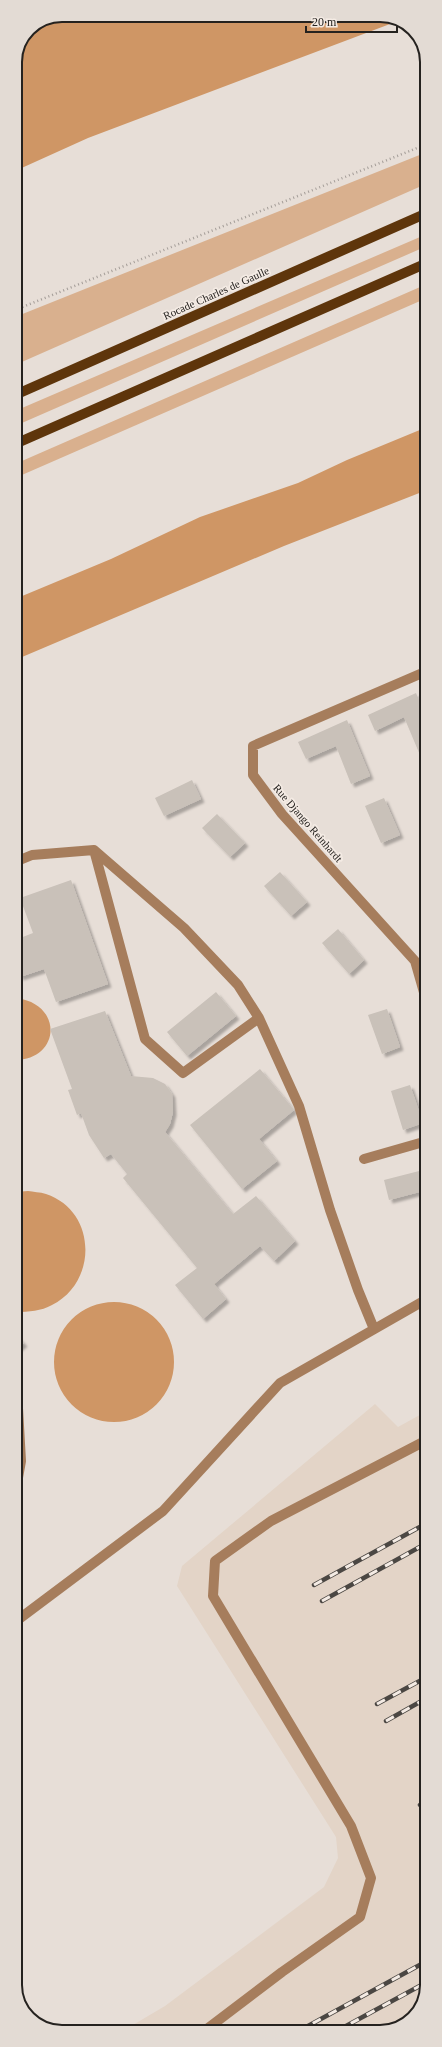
<svg xmlns="http://www.w3.org/2000/svg" width="442" height="2047" font-family="Georgia,serif">
  <style>
    .built { fill: #e3d4c7 }
    .green { fill: #d9b08e }
    .water { fill: #cf9665 }
    .building { fill: #c9c1b9; filter: url(#shadow) }
    .lines { fill: none; stroke-linecap: round; stroke-linejoin: round }
    .path { stroke: #a49d98; stroke-width: 2.5; stroke-dasharray: 1 3; stroke-linecap: butt }
    .minor { stroke: #a67d5c; stroke-width: 10 }
    .major { stroke: #5e350b; stroke-width: 10 }
    .rail-casing { stroke: #4b4743; stroke-width: 4.5 }
    .rail { stroke: #f4ebe4; stroke-width: 3; stroke-dasharray: 9; stroke-linecap: butt }
    .labels { text-anchor: middle; dominant-baseline: central; stroke-width: 3.5; stroke-linejoin: round; paint-order: stroke }
    .street-label { font-size: 11px; fill: #25221f; stroke: #f4ebe4 }
    .rim { fill: none; stroke: #25221f; stroke-width: 2 }
  </style>
  <defs>
    <filter id="shadow"><feDropShadow dx="3.5" dy="3.5" stdDeviation="1" flood-color="#0004"/></filter>
  </defs>
  <rect width="100%" height="100%" fill="#e7ded7"/>
  <!-- built -->
  <path class="built" d="M375 1404 398 1427 427 1411V1985L415 2016 387 2032H121L165 2006 324 1887 338 1858 336 1837 177 1586 182 1566Z"/>
  <!-- green -->
  <path class="green" d="M427 152 426 184 15 365V317Z
    M427 234V246L15 426V411Z
    M427 284V298L15 478V464Z"/>
  <!-- water -->
  <path class="water" d="M62 15H386L398 21 88 138 15 171V62L29 29Z
    M427 427V490L284 546 15 660V599L111 559 200 517 298 483 347 460Z
    M22 999C64 1009 58 1060 15 1060V1000Z
    M28 1191C33 1192 40 1192 46 1194 97 1211 98 1282 52 1305 41 1311 29 1312 16 1312L15 1192Z
    M54 1362a60 60 0 1 1 120 0a60 60 0 1 1-120 0Z"/>
  <!-- building -->
  <path class="building" d="M416 693 427 719V752L420 755 404 717 375 731 368 715Z
    M347 720 370 776 351 784 336 746 306 759 298 742Z
    M192 780 201 799 164 816 155 798Z
    M384 798 400 835 381 843 365 806Z
    M217 814 245 843 230 857 202 828Z
    M280 872 307 902 291 916 264 886Z
    M71 880 108 984 56 1002 44 969 20 977 15 963V940L33 933 20 898Z
    M338 929 364 960 349 974 322 943Z
    M216 992 236 1016 187 1056 167 1032Z
    M387 1009 400 1047 382 1054 368 1015Z
    M105 1011 131 1076 153 1078 165 1084 172 1094 173 1112 170 1124 165 1132 233 1214 256 1196 295 1241 274 1261 260 1246 214 1284 226 1299 203 1319 175 1285 197 1268 123 1178 127 1174 111 1154 104 1158 89 1135 81 1113 77 1115 68 1090 72 1089 50 1029Z
    M260 1069 294 1110 259 1139 277 1161 242 1189 190 1125Z
    M410 1085 423 1123 403 1130 391 1091Z
    M423 1170 427 1190 389 1200 384 1180Z
    M15 1334 24 1343 15 1351Z"/>
  <g class="lines">
    <!-- path -->
    <path class="path" d="M15 310 427 144"/>
    <!-- minor -->
    <path class="minor" d="M427 671 253 746V775L282 814 415 961 427 1003
      M94 850 145 1039 183 1073 259 1018
      M15 862 32 855 94 850 184 928 238 985 259 1018 299 1106 330 1210 358 1290 374 1329
      M364 1159 427 1141
      M15 1403 18 1408 21 1461 15 1494
      M15 1622 163 1511 280 1383 427 1299
      M203 2032 282 1972 360 1917 371 1878 351 1826 213 1596 215 1561 271 1521 427 1440"/>
    <!-- major -->
    <path class="major" d="M15 395 427 213
      M15 444 427 263"/>
    <defs>
      <path id="rail" d="M314 1585 427 1523
        M322 1601 427 1543
        M377 1704 427 1677
        M386 1721 427 1698
        M420 1805 427 1801
        M297 2032 427 1961
        M335 2032 427 1982"/>
    </defs>
    <!-- rail casing -->
    <use href="#rail" class="rail-casing"/>
    <!-- rail -->
    <use href="#rail" class="rail"/>
  </g>
  <g class="labels">
    <!-- street labels -->
    <g class="street-label">
      <text transform="translate(216 293) rotate(-24)">Rocade Charles de Gaulle</text>
      <text transform="translate(308 823) rotate(49)">Rue Django Reinhardt</text>
    </g>
  </g>
  <!-- crop -->
  <path d="M0 0H442V2047H0ZM62 22H380A40 40 0 0 1 420 62V1985A40 40 0 0 1 380 2025H62A40 40 0 0 1 22 1985V62A40 40 0 0 1 62 22Z" fill="#e3dbd4" fill-rule="evenodd"/>
  <path class="rim" d="M62 22H380A40 40 0 0 1 420 62V1985A40 40 0 0 1 380 2025H62A40 40 0 0 1 22 1985V62A40 40 0 0 1 62 22Z"/>
  <!-- scale -->
  <path d="M306 26v6h91v-6" fill="none" stroke="#25221f" stroke-width="2"/>
  <text x="312" y="26" font-size="12" fill="#25221f" stroke="#f4ebe4" stroke-width="3" paint-order="stroke">20 m</text>
</svg>
